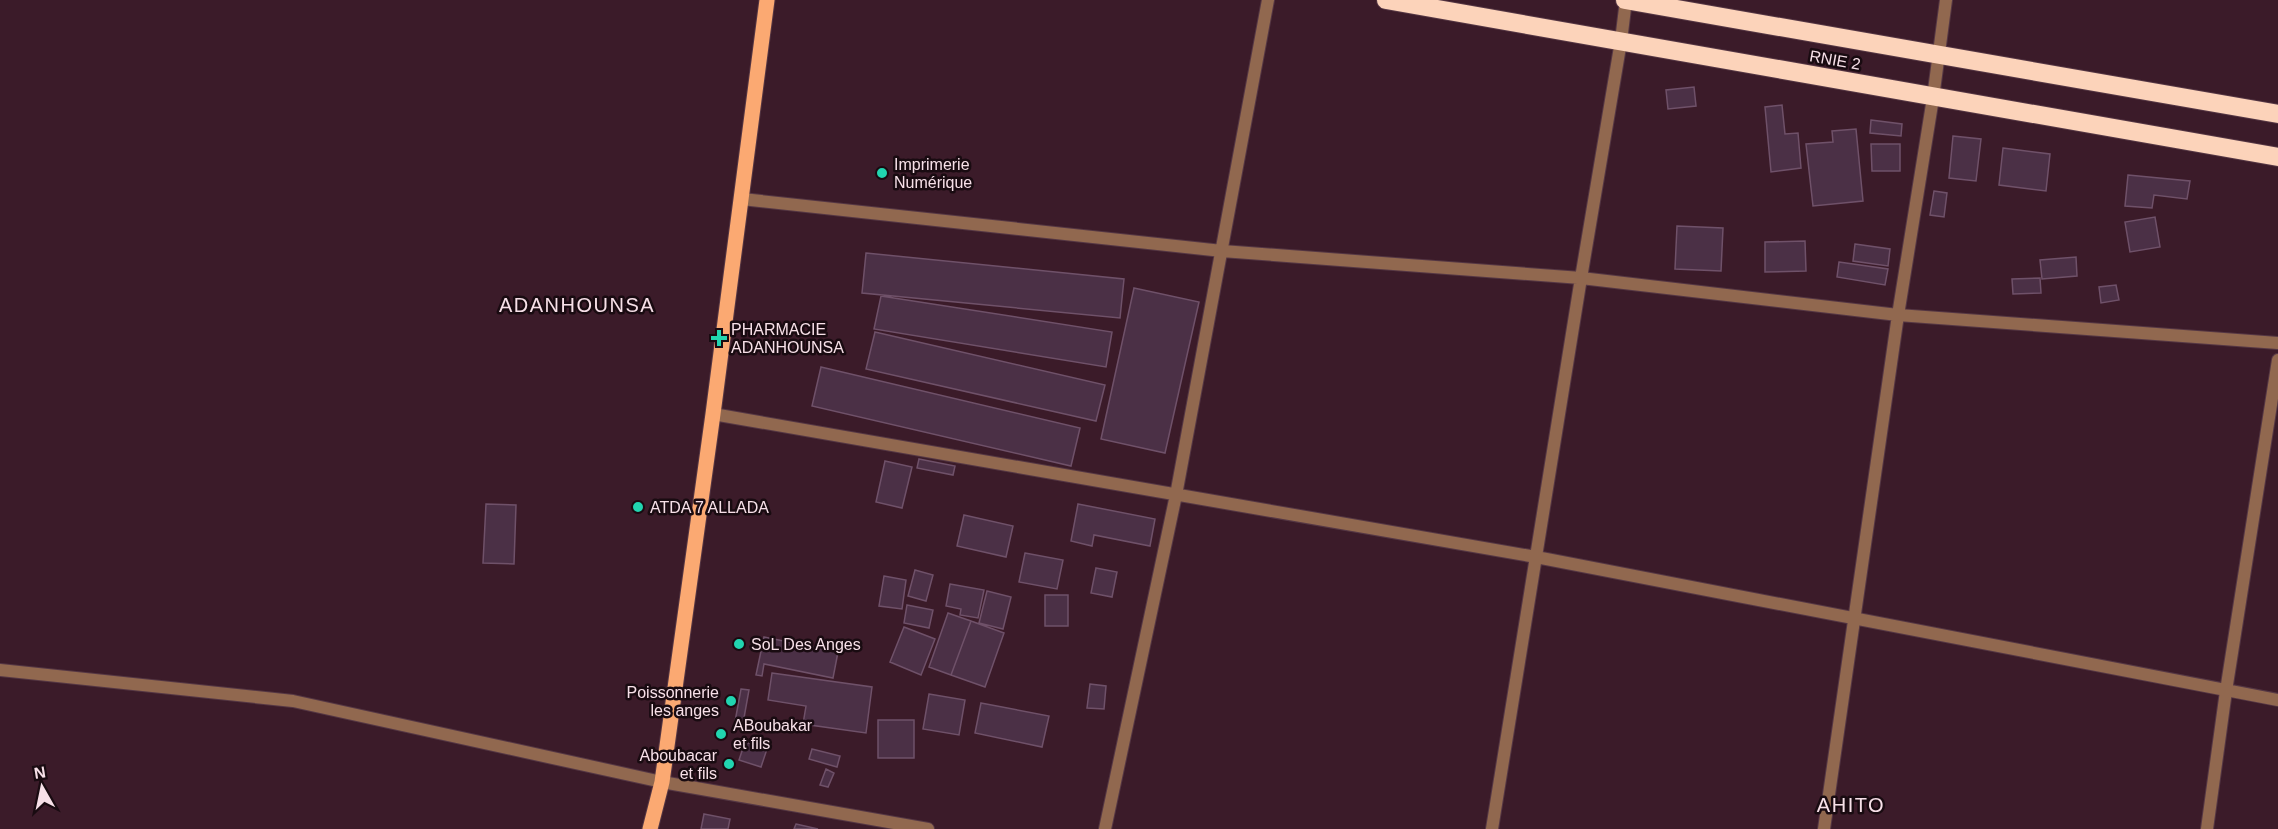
<svg xmlns="http://www.w3.org/2000/svg" width="2278" height="829" font-family="Helvetica,sans-serif">
  <style>
    .building { fill: #4b3046; stroke: #6f5169; stroke-width: 1.5 }
    .lines { fill: none; stroke-linecap: round; stroke-linejoin: round }
    .street-casing { stroke: #553744; stroke-width: 14 }
    .primary-casing { stroke: #553744; stroke-width: 17 }
    .highway-casing { stroke: #553744; stroke-width: 20 }
    .street { stroke: #91684f; stroke-width: 12 }
    .primary { stroke: #fba972; stroke-width: 15 }
    .highway { stroke: #fcd3ba; stroke-width: 18 }
    .poi-dot { fill: #21d5b0; stroke: #190b11; stroke-width: 2 }
    .labels { text-anchor: middle; dominant-baseline: central; stroke-width: 5; stroke-linejoin: round; paint-order: stroke }
    .street-label { font-size: 16px; fill: #f7e0e8; stroke: #190b11 }
    .poi-label { font-size: 16px; fill: #f7e0e8; stroke: #190b11; text-anchor: start }
    .quarter-label { font-size: 20px; letter-spacing: 1.5px; fill: #f7e0e8; stroke: #190b11 }
  </style>
  <rect width="100%" height="100%" fill="#3b1b29"/>
  <!-- building -->
  <path class="building" d="M1694 87 1696 106 1668 109 1666 90Z
    M1782 105 1785 134 1798 133 1801 168 1771 172 1765 107Z
    M1871 120 1902 124 1901 136 1870 133Z
    M1856 129 1863 201 1813 206 1806 144 1833 142 1832 131Z
    M1953 136 1981 139 1976 181 1949 178Z
    M1871 144H1900V171H1872Z
    M2003 148 2050 154 2046 191 1999 185Z
    M2128 175 2190 181 2187 199 2154 195 2152 208 2125 206Z
    M1934 191 1947 193 1944 217 1930 215Z
    M2155 217 2160 247 2130 252 2125 222Z
    M1677 226 1723 228 1721 271 1675 269Z
    M1805 241 1806 271 1765 272V242Z
    M1855 244 1890 249 1888 266 1853 261Z
    M866 253 1124 279 1120 318 862 293Z
    M2076 257 2077 276 2042 279 2040 260Z
    M1839 262 1888 269 1885 285 1837 277Z
    M2040 278 2041 293 2013 294 2012 279Z
    M2116 285 2119 300 2101 303 2099 287Z
    M1134 288 1199 302 1165 453 1101 439Z
    M881 296 1112 332 1106 367 874 329Z
    M875 332 1105 385 1096 421 866 369Z
    M821 367 1080 428 1071 466 812 406Z
    M919 459 955 466 953 475 917 468Z
    M885 461 912 467 902 508 876 502Z
    M486 504 516 505 514 564 483 563Z
    M1078 504 1155 519 1150 546 1094 535 1092 546 1071 541Z
    M964 515 1013 526 1006 557 957 546Z
    M1025 553 1063 560 1057 589 1019 582Z
    M1096 568 1117 572 1112 597 1091 593Z
    M915 570 933 575 926 601 908 596Z
    M884 576 906 580 902 609 879 606Z
    M950 584 984 590 978 618 960 615 961 609 946 606Z
    M987 591 1011 597 1003 629 979 623Z
    M1045 595H1068V626H1045Z
    M907 605 933 610 929 628 904 623Z
    M948 613 971 621 951 675 929 667Z
    M971 621 1004 633 985 687 951 675Z
    M904 627 935 639 921 675 890 662Z
    M764 637 838 652 833 678 764 664 762 676 756 675Z
    M772 673 872 687 866 733 803 724 806 706 768 700Z
    M1090 684 1106 686 1104 709 1087 708Z
    M741 689 749 690 742 729 734 727Z
    M929 694 965 700 959 735 923 729Z
    M981 703 1049 716 1042 747 975 733Z
    M878 720H914V758H878Z
    M745 742 767 749 761 767 739 760Z
    M812 749 840 756 837 767 809 759Z
    M826 769 834 773 828 787 820 785Z
    M704 814 730 819 728 829H701Z
    M796 824 818 829H794Z"/>
  <g class="lines">
    <defs>
      <path id="street" d="M742 199 1222 251 1581 278 1898 315 2278 343
        M713 414 1536 557 2278 700
        M0 670 293 701 662 782 928 829
        M1105 829 1176 495 1268 0
        M1492 829 1581 278 1621 41 1626 0
        M1824 829 1898 315 1933 98 1946 0
        M2207 829 2226 691 2278 360"/>
      <path id="primary" d="M650 829 662 782 713 414 767 0"/>
      <path id="highway" d="M1386 0 2278 157
        M1625 0 2278 114"/>
    </defs>
    <!-- street casing -->
    <use href="#street" class="street-casing"/>
    <!-- primary casing -->
    <use href="#primary" class="primary-casing"/>
    <!-- highway casing -->
    <use href="#highway" class="highway-casing"/>
    <!-- street -->
    <use href="#street" class="street"/>
    <!-- primary -->
    <use href="#primary" class="primary"/>
    <!-- highway -->
    <use href="#highway" class="highway"/>
  </g>
  <!-- markers -->
  <g class="poi-dot">
    <circle cx="882" cy="173" r="6"/>
    <path d="M716 329h6v6h6v6h-6v6h-6v-6h-6v-6h6z"/>
    <circle cx="638" cy="507" r="6"/>
    <circle cx="739" cy="644" r="6"/>
    <circle cx="731" cy="701" r="6"/>
    <circle cx="721" cy="734" r="6"/>
    <circle cx="729" cy="764" r="6"/>
  </g>
  <g class="labels">
    <!-- street labels -->
    <g class="street-label">
      <text transform="translate(1835 60) rotate(10)">RNIE 2</text>
    </g>
    <!-- poi labels -->
    <g class="poi-label">
      <text x="894" y="164">Imprimerie<tspan x="894" dy="18">Numérique</tspan></text>
      <text x="731" y="329">PHARMACIE<tspan x="731" dy="18">ADANHOUNSA</tspan></text>
      <text x="650" y="507">ATDA 7 ALLADA</text>
      <text x="751" y="644">SoL Des Anges</text>
      <text x="719" y="692" text-anchor="end">Poissonnerie<tspan x="719" dy="18">les anges</tspan></text>
      <text x="733" y="725">ABoubakar<tspan x="733" dy="18">et fils</tspan></text>
      <text x="717" y="755" text-anchor="end">Aboubacar<tspan x="717" dy="18">et fils</tspan></text>
    </g>
    <!-- quarter labels -->
    <g class="quarter-label">
      <text x="577" y="305">ADANHOUNSA</text>
      <text x="1851" y="805">AHITO</text>
    </g>
  </g>
  <!-- north arrow -->
  <g transform="translate(42 787) rotate(351)" stroke="#190b11" stroke-width="4.5" paint-order="stroke">
  <path d="M0-4.5L10 22L0 15L-10 22Z" fill="#f7e0e8"/>
  <text y="-9" font-size="16" font-weight="bold" text-anchor="middle" fill="#f7e0e8">N</text>
  </g>
</svg>
